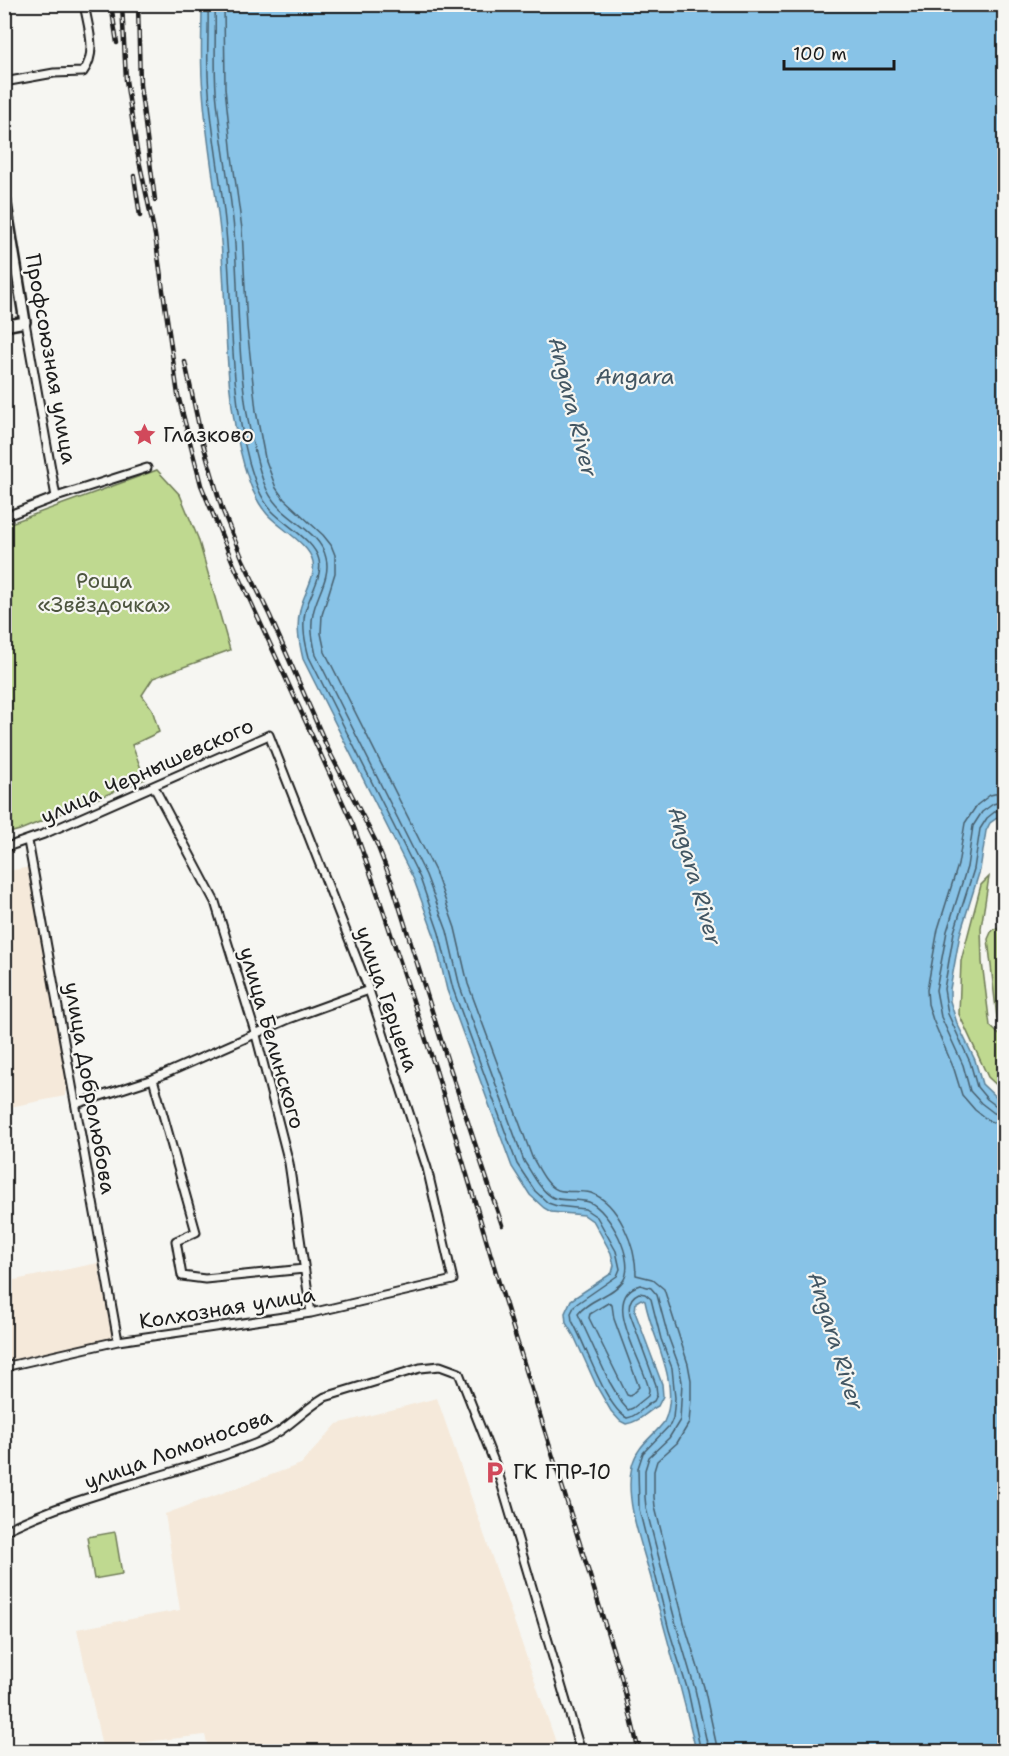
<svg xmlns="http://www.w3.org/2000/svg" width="1009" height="1756" font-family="'Shantell Sans',sans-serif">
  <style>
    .built { fill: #f5e9da }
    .green { fill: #bfd990; stroke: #6e7a56; stroke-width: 1.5 }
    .water { fill: #88c3e7; stroke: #5d8096; stroke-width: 1.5 }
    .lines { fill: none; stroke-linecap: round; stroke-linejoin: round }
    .shore { stroke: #475f6d; stroke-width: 1.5 }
    .minor-casing { stroke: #1c1c1c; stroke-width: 11 }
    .tertiary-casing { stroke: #1c1c1c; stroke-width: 14 }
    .minor { stroke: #f6f6f2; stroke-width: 7 }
    .tertiary { stroke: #f6f6f2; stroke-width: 9 }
    .rail-casing { stroke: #1c1c1c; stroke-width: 4.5 }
    .rail { stroke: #f6f6f2; stroke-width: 2; stroke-dasharray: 7; stroke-linecap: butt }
    .labels { text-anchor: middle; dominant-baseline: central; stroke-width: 4.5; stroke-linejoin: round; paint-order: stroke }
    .street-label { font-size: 21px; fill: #1c1c1c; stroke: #f6f6f2 }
    .poi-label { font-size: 21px; fill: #1c1c1c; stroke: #f6f6f2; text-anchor: start }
    .park-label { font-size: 21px; fill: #4d553f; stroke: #f6f6f2 }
    .water-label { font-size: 22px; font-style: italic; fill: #425663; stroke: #f6f6f2 }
  </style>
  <rect width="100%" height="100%" fill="#f6f6f2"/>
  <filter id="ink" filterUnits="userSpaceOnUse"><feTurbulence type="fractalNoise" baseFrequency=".0167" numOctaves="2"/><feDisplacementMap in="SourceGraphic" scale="12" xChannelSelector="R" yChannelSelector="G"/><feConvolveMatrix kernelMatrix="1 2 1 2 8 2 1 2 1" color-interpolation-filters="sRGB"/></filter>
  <g filter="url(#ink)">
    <!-- built -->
    <path class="built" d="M4 865 8 871 30 867 67 1077 65 1096 5 1108Z
      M98 1263 113 1339 5 1361V1282Z
      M437 1398 559 1751 209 1752 205 1735 102 1747 77 1629 180 1610 165 1514 301 1464 337 1424Z"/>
    <!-- green -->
    <path class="green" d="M157 470 180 495 198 538 230 650 153 678 142 695 152 709 159 732 132 745 145 779 20 830 5 834V525Z
      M989 877 981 928 982 962 990 1026 1004 1039V1092L988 1077 959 1014 961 961 981 885Z
      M1004 925V1033L997 1018 988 939 992 930Z
      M115 1532 122 1574 94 1579 87 1537Z"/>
    <!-- water -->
    <path class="water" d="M202 5H1004V813L990 823 986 831 980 870 960 934 950 989V1001L957 1023 975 1060 982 1084 1004 1105V1751H696C683 1693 666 1636 651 1578 642 1545 624 1500 632 1466 637 1445 652 1438 664 1422 682 1384 652 1339 645 1301L641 1299 636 1302 635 1312 662 1384 663 1396 658 1406C646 1412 640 1422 626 1424L620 1421 611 1411 597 1387 574 1336 566 1323 565 1313 571 1300 612 1273 614 1265 611 1253 594 1222 584 1215 551 1212 544 1208 530 1195 512 1167 447 990 434 935 414 880 303 659C299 642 296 627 300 610 303 595 316 577 313 562 310 544 278 527 267 514 255 500 249 482 244 465 222 389 228 308 220 231 215 184 206 138 203 91 200 63 202 34 202 5Z"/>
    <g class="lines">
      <!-- shore -->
      <path class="shore" d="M208 4C209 33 206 62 209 91 212 138 222 184 226 231 233 308 229 387 249 462 254 479 260 498 272 511 285 525 315 541 319 560 323 577 309 596 305 612 302 628 305 642 309 657L420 878 439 933 453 989 517 1164 535 1191 548 1203 557 1206 585 1209 597 1217 616 1251 620 1269 617 1276 575 1305 571 1313 572 1321C586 1344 605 1407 627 1418 638 1416 644 1406 654 1401L657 1395 656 1385 630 1314C628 1305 630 1297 639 1293L645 1294 651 1299 661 1339 672 1368 675 1398 673 1418 670 1425 643 1453 638 1468 639 1509 669 1630 688 1691 701 1752
        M215 4C216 33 214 62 216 91 220 138 230 184 234 230 240 307 236 385 257 460 261 476 266 493 277 505 292 522 321 534 326 558 331 577 316 596 313 614 310 628 313 641 316 655L426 875 447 931 460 987 524 1161C532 1173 539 1189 552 1197 560 1202 578 1198 589 1202 609 1210 637 1261 623 1281 612 1296 589 1299 578 1314L609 1381 622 1403 628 1410 633 1408 648 1396 649 1390C645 1363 598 1297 640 1285L651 1288 657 1295 668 1336 679 1366 682 1382 680 1420 669 1438 649 1457 645 1470V1497L646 1508 677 1628 695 1689 709 1752
        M224 4 225 88 232 156 242 229 247 327 256 411 265 458 276 488 284 499 323 535 331 545 335 555V573L322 615 321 633 325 652 435 871 455 928 468 984 532 1157C538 1166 546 1186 558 1190 568 1193 580 1190 591 1193 619 1203 636 1247 636 1275L652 1279 664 1289 688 1364 691 1380V1399L689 1423 677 1443 657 1461 654 1471V1497L655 1507 685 1626 704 1687 718 1752
        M1004 792 990 795 977 805 965 823 958 865 938 929 927 990 928 1004 933 1020 954 1069 962 1095 975 1110 989 1121 1004 1125
        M1004 801 993 804 982 812 973 826 967 867 947 931 936 990 941 1017 963 1065 970 1091 981 1103 994 1113 1004 1116
        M1004 808 997 810 987 818 980 829 974 869 954 932 944 989 948 1014 970 1062 977 1087 987 1099 999 1108 1004 1109
        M608 1303 612 1305 614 1319 639 1387 630 1396 627 1395 589 1318 590 1314Z"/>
      <defs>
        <path id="minor" d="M4 82 54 73 83 72C98 53 88 27 84 4
          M25 322 56 497
          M4 517 56 497 147 468
          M154 787 215 902 256 1035 289 1163 311 1313
          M28 841 118 1341
          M4 848 44 834 269 735 369 990 427 1168 453 1280 311 1313 118 1341 4 1367
          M153 1079 196 1232 176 1241 182 1276 205 1279 304 1269
          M76 1104 153 1079 289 1019 369 990
          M4 1531C82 1492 176 1476 257 1443 286 1432 300 1412 325 1397L420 1368 440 1366 459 1373 497 1469 581 1752"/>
        <path id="tertiary" d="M4 192 25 322 4 326"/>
      </defs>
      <!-- minor casing -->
      <use href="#minor" class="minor-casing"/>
      <!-- tertiary casing -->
      <use href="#tertiary" class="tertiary-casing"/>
      <!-- minor -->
      <use href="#minor" class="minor"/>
      <!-- tertiary -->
      <use href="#tertiary" class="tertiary"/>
      <defs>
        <path id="rail" d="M111 4 117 43
          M122 4 126 80 137 151 155 235 178 395 201 485 233 563 353 825 376 889 435 1067 499 1283 621 1676 639 1752
          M138 4 140 85 155 200
          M134 176 140 216
          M185 362 202 440 222 509 243 560 270 616 328 749 376 842 392 883 447 1059 502 1225"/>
      </defs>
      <!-- rail casing -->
      <use href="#rail" class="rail-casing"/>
      <!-- rail -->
      <use href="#rail" class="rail"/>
    </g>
  </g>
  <!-- icons -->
  <defs>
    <symbol id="sight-bare" viewBox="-9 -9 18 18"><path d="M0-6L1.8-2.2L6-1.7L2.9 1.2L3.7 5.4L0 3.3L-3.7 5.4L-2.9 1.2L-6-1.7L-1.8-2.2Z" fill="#d1495b" stroke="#f6f6f2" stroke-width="2.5" paint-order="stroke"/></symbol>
    <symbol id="parking-bare" viewBox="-9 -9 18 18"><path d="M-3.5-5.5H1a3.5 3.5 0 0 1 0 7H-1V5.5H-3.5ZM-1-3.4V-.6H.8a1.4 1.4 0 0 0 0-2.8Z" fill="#d1495b" stroke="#f6f6f2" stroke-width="2.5" paint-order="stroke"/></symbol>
  </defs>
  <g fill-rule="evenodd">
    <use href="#sight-bare" x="128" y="418" width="33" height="33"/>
    <use href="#parking-bare" x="478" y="1456" width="33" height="33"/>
  </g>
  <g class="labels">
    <!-- street labels -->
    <g class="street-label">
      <text transform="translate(51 359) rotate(80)">Профсоюзная улица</text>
      <text transform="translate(147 771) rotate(-24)">улица Чернышевского</text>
      <text transform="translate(387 999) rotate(71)">улица Герцена</text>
      <text transform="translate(272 1038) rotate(74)">улица Белинского</text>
      <text transform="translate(90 1088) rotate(80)">улица Добролюбова</text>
      <text transform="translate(227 1308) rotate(-9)">Колхозная улица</text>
      <text transform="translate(178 1449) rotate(-20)">улица Ломоносова</text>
    </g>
    <!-- poi labels -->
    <g class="poi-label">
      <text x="163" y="435">Глазково</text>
      <text x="513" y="1472">ГК ГПР-10</text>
    </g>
    <!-- park labels -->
    <g class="park-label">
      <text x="104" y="581">Роща<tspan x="104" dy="24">«Звёздочка»</tspan></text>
    </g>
    <!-- water labels -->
    <g class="water-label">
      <text x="635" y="376">Angara</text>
      <text transform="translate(573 407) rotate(76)">Angara River</text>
      <text transform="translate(695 876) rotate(74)">Angara River</text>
      <text transform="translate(836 1341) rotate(73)">Angara River</text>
    </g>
  </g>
  <!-- margin -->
  <rect width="1009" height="1756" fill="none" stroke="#f6f6f2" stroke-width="24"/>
  <rect x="12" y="12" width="985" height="1732" fill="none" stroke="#1c1c1c" stroke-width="2" filter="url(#ink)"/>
  <!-- scale -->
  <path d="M784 60v9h110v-9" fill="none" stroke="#1c1c1c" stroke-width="3"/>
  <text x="793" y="60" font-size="18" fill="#1c1c1c" stroke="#f6f6f2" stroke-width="4.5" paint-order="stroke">100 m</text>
</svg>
